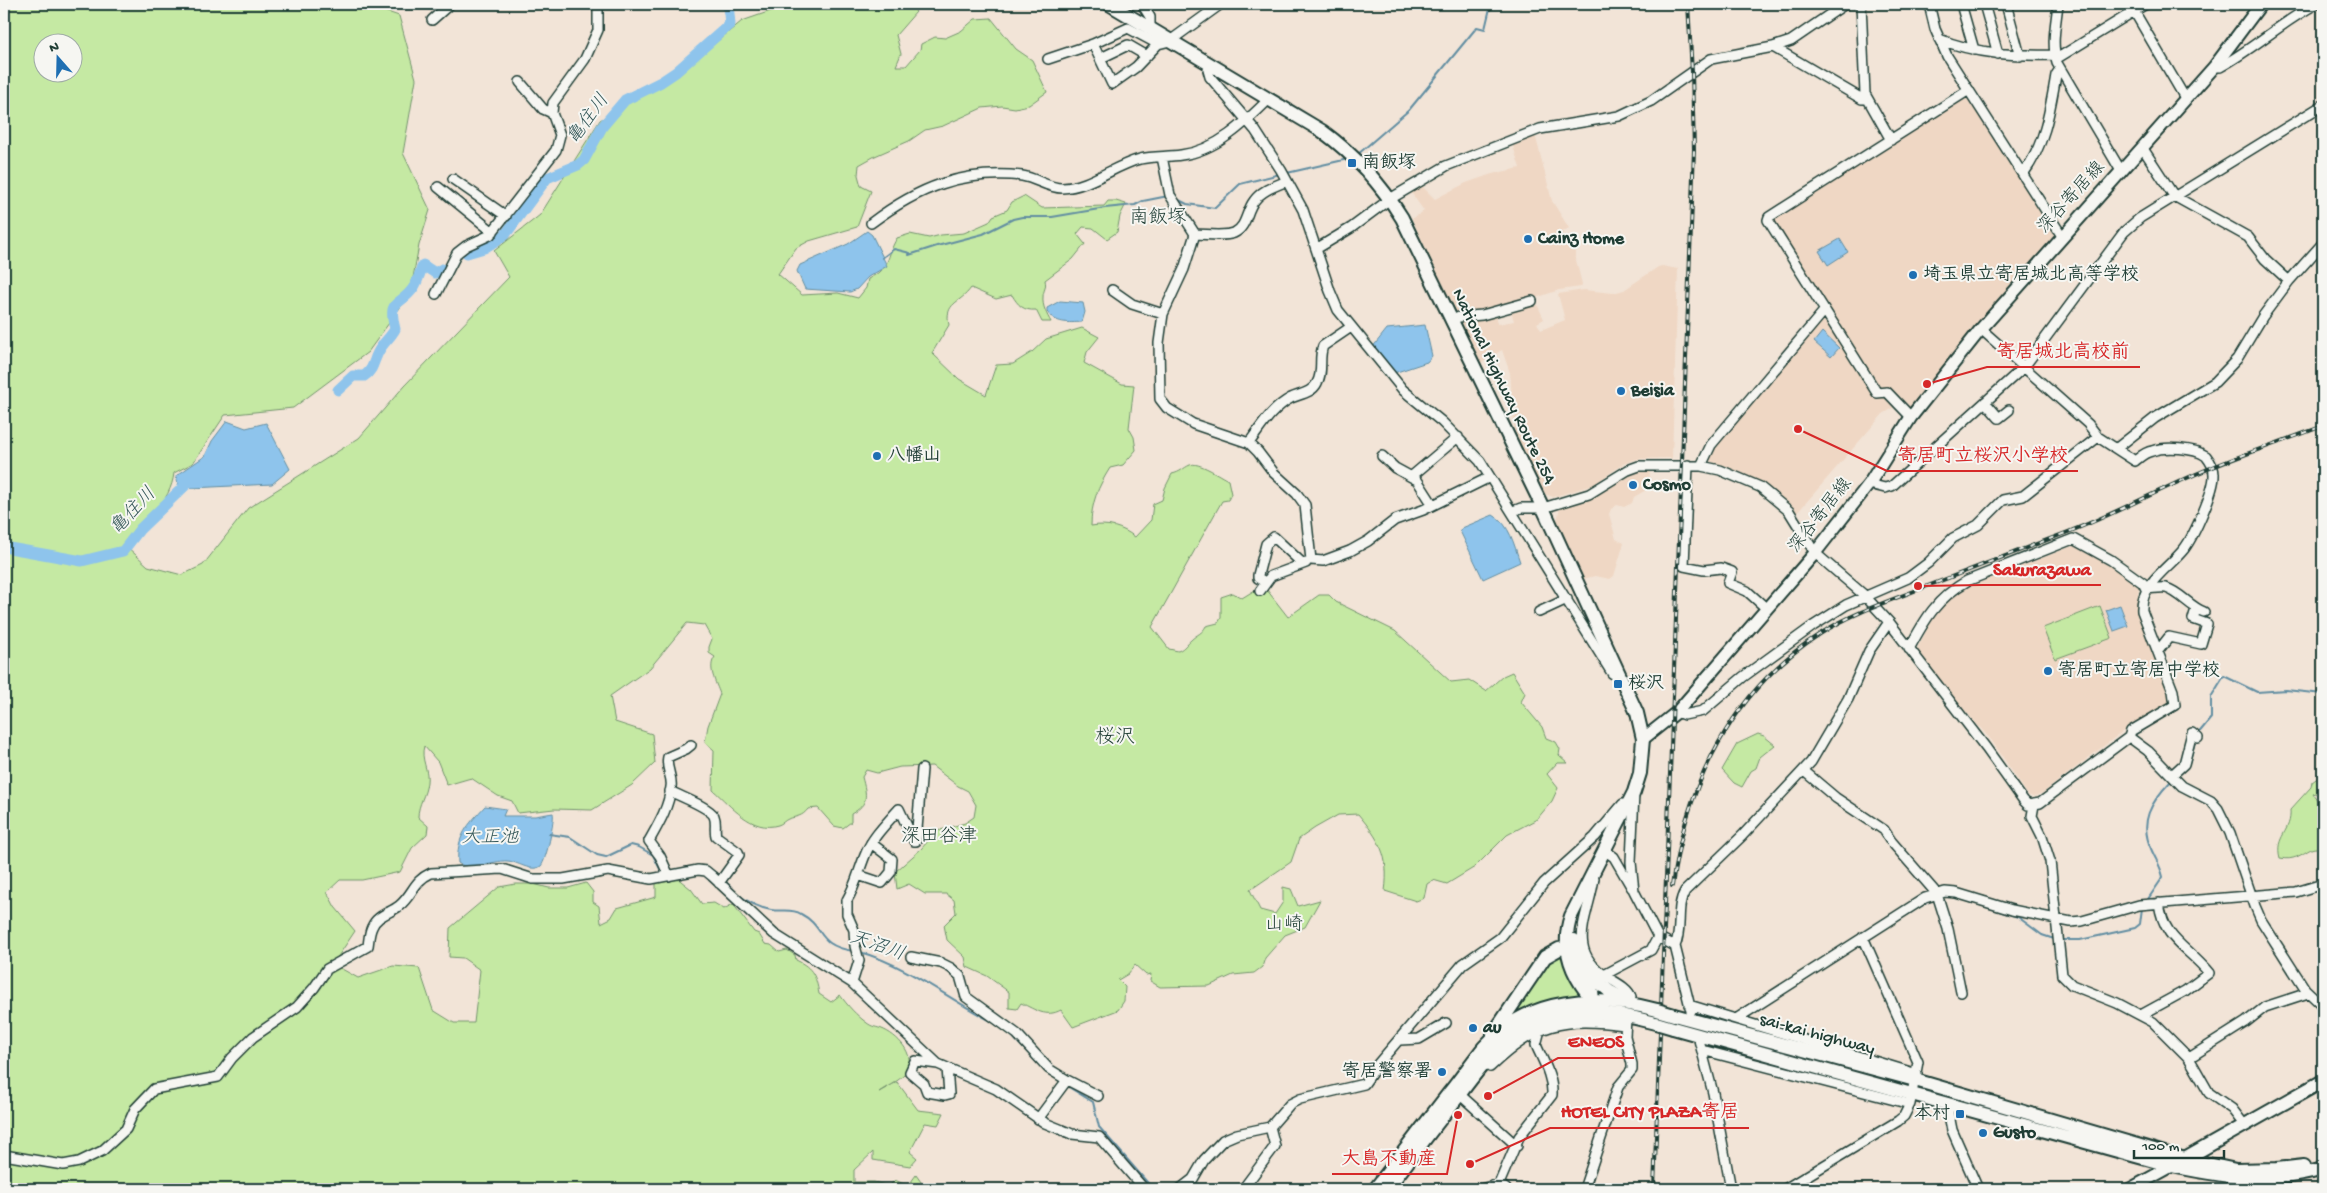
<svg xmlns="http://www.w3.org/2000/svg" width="2327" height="1193" font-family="'Gochi Hand','Klee One',sans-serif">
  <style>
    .built { fill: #efd7c4 }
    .green { fill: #c5e9a3; stroke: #72936c; fill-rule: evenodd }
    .water { fill: #8ec4ec; stroke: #628ea2 }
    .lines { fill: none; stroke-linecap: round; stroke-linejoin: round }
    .stream { stroke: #628ea2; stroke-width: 2 }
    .river { stroke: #8ec4ec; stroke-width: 11 }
    .minor-casing { stroke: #1f3d34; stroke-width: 12 }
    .major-casing { stroke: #1f3d34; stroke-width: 15 }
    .highway-casing { stroke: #1f3d34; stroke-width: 16 }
    .minor { stroke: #f6f6f2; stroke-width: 9 }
    .major { stroke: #f6f6f2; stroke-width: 11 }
    .highway { stroke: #f6f6f2; stroke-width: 12 }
    .rail-casing { stroke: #1f3d34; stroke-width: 4 }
    .rail { stroke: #f6f6f2; stroke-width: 2; stroke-dasharray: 5.5; stroke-linecap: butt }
    .highway-bridge-casing { stroke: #1f3d34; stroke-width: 16; stroke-linecap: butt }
    .highway-bridge { stroke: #f6f6f2; stroke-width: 12 }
    .poi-dot { fill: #1f6fb2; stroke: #f6f6f2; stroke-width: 2 }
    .labels { text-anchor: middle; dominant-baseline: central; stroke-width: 4; stroke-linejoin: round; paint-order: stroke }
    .poi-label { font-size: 18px; font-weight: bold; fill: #1f3d34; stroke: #f6f6f2; text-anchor: start }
    .street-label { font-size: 18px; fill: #1f3d34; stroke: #f6f6f2 }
    .water-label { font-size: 19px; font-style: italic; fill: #355859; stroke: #f6f6f2 }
    .neighbourhood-label { font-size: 19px; fill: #1f3d34; stroke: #f6f6f2 }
    .quarter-label { font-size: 20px; fill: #1f3d34; stroke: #f6f6f2 }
    .leader { fill: none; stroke: #d62828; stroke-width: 2 }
    .callout-dot { fill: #d62828; stroke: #f6f6f2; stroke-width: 2 }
    .callout-label { font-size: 19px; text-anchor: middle; font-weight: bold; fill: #d62828; stroke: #f6f6f2; stroke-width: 4; stroke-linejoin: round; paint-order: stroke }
  </style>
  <rect width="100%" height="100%" fill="#f2e4d7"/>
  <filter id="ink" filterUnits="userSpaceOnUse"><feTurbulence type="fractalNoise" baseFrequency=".02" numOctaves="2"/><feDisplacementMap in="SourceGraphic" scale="10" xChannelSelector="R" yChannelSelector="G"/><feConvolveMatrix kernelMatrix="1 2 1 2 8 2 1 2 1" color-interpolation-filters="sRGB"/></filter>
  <g filter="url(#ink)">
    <!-- built -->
    <path class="built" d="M1966 97 1971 98 2057 232 1984 317 1912 409 1889 389 1877 387 1773 223 1774 217Z
      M1535 134 1552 201 1569 228 1562 232 1565 236 1570 235 1575 242 1576 260 1582 284 1581 287 1559 290 1524 302 1483 312 1457 315 1412 219 1424 211 1410 191 1420 184 1435 199 1466 183 1492 174 1520 168 1512 143Z
      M1662 266 1678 269 1672 458 1637 459 1623 464 1593 485 1553 497 1545 494 1515 436 1510 373 1502 350 1481 363 1460 320 1496 314 1498 324 1514 321 1511 310 1536 302 1544 319 1537 323 1541 330 1565 320 1558 294 1584 290 1613 293 1624 290 1658 267Z
      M1824 316 1876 395 1886 393 1895 407 1883 414 1797 513 1763 483 1724 465 1708 461 1714 445Z
      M1649 467 1651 487 1634 497 1632 503 1624 507 1617 505 1611 509 1609 514 1616 539 1624 543 1614 576 1610 579 1595 576 1583 579 1557 521 1560 508 1586 501 1631 472Z
      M2078 544 2136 581 2139 586 2137 604 2171 693 2172 702 2122 732 2044 792 2033 797 2028 795 1992 741 1953 697 1917 649 1934 616 1944 604 1961 590Z"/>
    <!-- green -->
    <path class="green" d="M4 4H364L399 16 416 79 403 153 430 210 419 245 410 294 368 352 293 408 225 415 193 463 174 473C171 502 144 524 125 545L148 566 182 575 203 565 248 508 359 438 405 385 509 277 494 251 540 215 600 120 679 73 742 21 791 4H910L916 12 896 35 901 54 896 66H906L920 50 921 44 935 37 945 38 961 31 975 19 991 18 1016 49 1032 60 1047 92 1029 105 1015 108 1002 106 982 108 943 126 925 130 909 141 875 156 859 165 858 175 861 186 871 191 857 227 809 241 796 248 778 274 802 295 838 293 858 298 866 288 868 279C893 266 885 258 897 238L910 234 929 238 941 235 964 233 989 222 993 216 1007 210 1012 202 1024 196 1042 208 1104 206 1108 201H1116L1126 204 1120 216 1117 232 1107 239 1093 228 1083 227 1077 234 1085 244 1073 259 1045 280C1047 288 1043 290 1043 297 1042 306 1047 315 1051 322H1042L1036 310C1023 311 1018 305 1012 295L996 299 971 288C960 304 944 302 949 325L932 353 959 379 986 395 996 365 1013 364 1032 352 1046 339 1082 328 1099 337 1087 352 1084 363 1122 384 1134 385 1129 428 1134 437 1136 450 1123 465 1110 468C1098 487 1091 503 1091 526 1108 523 1122 527 1135 537L1151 520 1153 504 1162 500 1165 488 1172 474C1181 472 1183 468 1190 465 1198 461 1220 476 1228 480L1231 494 1228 500 1222 501 1152 627 1169 649 1178 651C1185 648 1186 644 1191 640 1197 634 1202 634 1206 626L1218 623 1221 618V597L1233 593 1242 598 1255 590H1267L1288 617 1319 595H1329L1336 602 1395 631 1451 682 1469 680 1486 691 1503 676 1512 672 1525 693 1521 702 1542 727 1546 738 1556 742 1560 749 1559 755 1568 763H1557L1547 774 1558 788 1552 801 1537 819 1507 835 1475 867 1447 884 1433 880 1427 884 1424 898 1416 901 1385 891C1390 856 1379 839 1358 814L1338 815 1315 828 1299 839 1291 862 1250 890 1260 910 1275 914 1283 902V887L1291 889 1298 906 1320 900 1305 927 1285 935 1265 958 1262 967 1254 973 1233 975 1209 986 1160 987 1150 981 1151 974 1146 975 1135 965 1128 974 1118 980 1125 987 1124 1001 1118 1010 1073 1027 1061 1010C1046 1018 1036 1010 1021 1003L1017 1009 1009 1008V992L987 976 967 967 965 957 947 940 944 925 956 913 954 900 946 894H925L909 884 897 889 895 872 921 849 937 831 965 823 974 817 976 805 968 791 958 786 932 766 900 767 877 773 866 770 862 777C867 796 869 804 851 814V822L843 828 834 826 818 808 808 809C802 817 797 816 788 819 785 820 782 824 778 825 752 833 731 806 713 790L714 750 705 742 708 726 720 694C716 683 707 667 715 657L709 653V647L712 639 704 625 687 623 650 668 610 696 615 722 652 734 655 763 632 785 592 810 554 809 518 813 512 801 498 796 471 778 447 785 438 762 424 746C420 759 429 770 427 782 426 795 418 804 418 817L428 826 427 834 412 848 400 872 362 880H340L327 892 335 907 355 931 333 964 358 978 393 966 419 968 433 1010 454 1023H474L480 970 463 958 449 957 450 928 499 887 516 884H533L549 888H568L586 883 593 892V902L599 906 601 923 611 918 617 908 656 897V881L676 877 691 889 702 904 714 903 724 909 733 904 754 932 759 934 765 944 771 945 779 952 787 950 795 955 796 960C813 968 816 976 819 994L831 1002 840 995C848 1006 856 1015 867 1023 872 1027 877 1027 882 1029 897 1035 916 1054 907 1071 902 1080 887 1086 879 1092L897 1082 918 1110 944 1113 938 1125 925 1123 910 1152 917 1158 910 1166 873 1160V1152L854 1170V1182H874L889 1186 895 1180 908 1186 916 1175 926 1189H4ZM42 42H72V72H42Z
      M2100 606 2112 638 2055 659 2043 628Z
      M1758 734 1764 736 1775 745 1760 757 1756 768 1751 771 1742 787 1734 783 1722 770 1737 744Z
      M2323 764V791L2313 794 2323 808V847C2319 849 2315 847 2311 849 2300 855 2294 861 2280 858 2274 836 2292 832 2290 810L2311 787 2312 782 2319 777Z
      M1565 951 1584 995 1565 998 1508 1018 1514 1015 1552 957Z"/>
    <!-- water -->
    <path class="water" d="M867 231 872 235 887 266 868 277 857 289 850 292 805 289 797 271 800 265 848 244Z
      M1840 239 1848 252 1828 265 1819 251Z
      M1060 301 1083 303 1085 312 1082 322C1068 323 1056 324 1047 312V308Z
      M1425 325 1432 356 1427 362 1394 373 1372 348 1387 329Z
      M1822 332 1839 348 1831 357 1814 342Z
      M227 421 246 428 266 423 290 469 272 484 192 488 178 484 176 476 205 456 212 441Z
      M1493 515C1510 524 1514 545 1520 562L1483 579 1460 531 1462 528Z
      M2120 605 2128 626 2114 631 2106 610Z
      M485 806 506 809 503 816H535L553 813C555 820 546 861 541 866 531 873 517 861 507 861 493 860 470 872 458 863 456 836 468 825 485 806Z"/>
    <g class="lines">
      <!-- stream -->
      <path class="stream" d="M1337 5 1339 4
        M1357 155 1409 110 1477 27 1485 29 1491 4
        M1287 173 1348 159
        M1177 199 1187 204 1215 208 1240 184 1280 174
        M882 258 894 249 910 253 909 255 937 246 983 234 1013 219 1022 217H1052L1105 208 1135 205 1143 201 1168 196
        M2197 735 2211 718V697L2224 676 2257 692 2286 690 2323 694
        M2189 763 2196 739
        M549 834 570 837 597 855 606 857 631 845 639 847 653 855 662 873
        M700 867 709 868 720 876
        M725 881 734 890
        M739 895C748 902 760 908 771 910 781 912 792 908 801 914 826 927 815 945 853 951
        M2146 902 2163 877C2161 867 2156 860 2152 851 2138 822 2151 802 2171 781
        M1980 905 2018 917 2042 935 2054 939
        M1906 915 1932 900
        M2061 940H2080L2135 928 2140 924 2142 908
        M860 952C909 966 949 1000 995 1023
        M1010 1034 1045 1071
        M1067 1086 1093 1102 1099 1127 1153 1189"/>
      <!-- river -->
      <path class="river" d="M467 253 484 248 505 235 547 178 578 165 584 160 602 127 625 100 661 82 676 72 730 24 728 4
        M338 390 353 376H364C375 369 373 359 380 349 384 342 391 337 395 329 387 297 400 308 414 287 418 281 420 272 423 265L435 273 442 269
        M4 547 82 561 123 551 140 529 194 477"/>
      <defs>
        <path id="minor" d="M1142 4 1150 17V28
          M1861 4 1865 94 1891 140
          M1929 4 1935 29 1947 56 2062 236
          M1961 4 1974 50
          M1984 4 1998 54
          M2006 4 2020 56
          M2058 4C2056 23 2051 44 2057 63L2121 171
          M2134 4V11L2185 98
          M432 20 450 4
          M1939 39C1976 54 2014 56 2054 55
          M1093 44 1112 84 1136 67 1158 44 1170 41 1221 4
          M1773 47 1862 99H1867
          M1101 58 1128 45 1147 56
          M1048 59 1093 44 1128 28 1158 44
          M2056 59 2146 4
          M1210 65 1208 70 1210 77 1255 130 1281 170 1303 210 1330 291 1338 310 1403 390 1442 422 1480 461 1612 673 1619 678
          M2214 67H2220C2254 48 2282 22 2316 4
          M520 82 543 109 552 113
          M2142 147 2174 196 2248 237 2265 259 2289 281
          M1162 157 1170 195 1195 234 1184 269 1163 314 1159 343 1160 399 1167 408 1193 424 1249 443 1258 452 1274 473 1297 494 1305 505 1311 560 1323 561 1350 551 1368 541 1395 520 1423 510 1490 477
          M2023 174C2045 145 2050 110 2056 75L2060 69
          M453 179 506 216
          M438 187 493 232
          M871 223C919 187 962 170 1022 176 1036 178 1048 188 1062 188 1090 187 1113 166 1140 159 1153 156 1168 157 1181 155 1216 151 1245 123 1269 99
          M1195 234C1207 234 1223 237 1234 233 1247 227 1246 211 1254 201 1262 190 1275 186 1287 181
          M1316 249 1351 228 1390 199 1446 166 1540 129 1619 116 1651 101 1711 59 1773 47 1791 41 1845 4
          M1112 290 1132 304 1163 314
          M436 294 457 253 466 246 490 235 556 150 560 135 552 113 553 103 585 59 598 30V4
          M1451 321 1459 317 1482 315 1532 301
          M1985 402 1999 418 2009 410
          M1911 417 1887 392 1877 393 1768 220 1769 217 1969 90
          M1249 443C1261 427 1272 408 1291 398 1300 394 1312 393 1317 383 1324 371 1318 358 1323 346L1351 327
          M2117 448 2155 418 2215 382 2237 359 2263 316 2289 281 2323 243
          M1382 456 1395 468 1417 480 1433 505
          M1688 465 1684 566 1704 570 1721 568 1732 572 1728 583 1747 591 1767 609
          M1701 466 1711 445 1824 311
          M1412 476 1458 437
          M1869 484 1885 488 1892 486 2024 367 2124 232 2140 218 2323 105
          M1513 511 1521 508H1543L1589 494 1628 470 1639 466H1701L1720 470 1760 487 1789 511 1815 553 1864 595 1889 622 1986 748 2024 801 2028 805 2040 803 2129 737 2131 731 2175 705 2173 691 2142 611C2140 584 2169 568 2184 549 2194 536 2215 489 2214 474 2214 467 2210 461 2206 456 2195 448 2165 446 2152 451 2145 452 2140 457 2135 461L2098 437 2088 424 1981 329
          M1265 582 1258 578V575L1266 544 1274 537 1303 564
          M2146 589C2152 589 2160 587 2166 588 2180 592 2190 607 2204 612
          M1260 591 1271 576 1306 563
          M1539 612 1567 599
          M1909 649C1925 619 1937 598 1967 581L2073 539 2111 560 2143 583 2146 589
          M2158 651 2169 637 2201 644 2207 624 2193 619 2196 609
          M1677 712 1684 715 1703 711 1743 677 1813 626 1846 605 1908 578 1928 563 1953 538 1978 525 2003 500 2023 496 2098 437
          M2129 737 2148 751 2182 786 2211 801 2218 809 2230 833 2255 906 2261 920 2305 989 2323 1006
          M1804 771 1836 798 1884 830 1891 841 1937 894 1948 929 1961 992
          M2172 775 2184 764 2192 733 2198 738
          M670 791C681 797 709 807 714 816 717 823 714 829 716 836L738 852 739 855 719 883
          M1634 793 1631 862 1634 891 1658 937 1675 946
          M2034 805 2032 816 2042 836 2050 861 2062 975 2072 985 2117 1003 2153 1022 2189 1058 2209 1093 2232 1109 2245 1126
          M1604 850 1614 857 1632 888
          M858 875 882 883 891 872 892 859 871 843
          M669 876 660 856 649 841C658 825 669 807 671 787 673 777 665 768 668 757L686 749 691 745
          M1594 878C1589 916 1564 950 1607 977 1615 982 1628 988 1631 997
          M911 957 941 963 951 968 960 976 966 997 1017 1034 1049 1069 1067 1080 1038 1119
          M1604 975 1651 950 1658 937
          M852 983 859 961 855 946 854 930 847 914V900C856 885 859 869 866 853 873 836 887 823 899 809L914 841H916L922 769
          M1689 1005 1917 1074
          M1691 1011 1675 946C1683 928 1675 908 1685 891L1742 836 1811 762 1848 699 1869 651 1889 622
          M2141 1015 2185 991 2209 973C2187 946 2164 941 2159 903
          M1736 1019 1925 898 1945 892 1956 893 2012 910 2071 922 2082 921 2139 905 2296 892 2323 884
          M1400 1040 1419 1039 1446 1023
          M1699 1040 1713 1093 1731 1189
          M1702 1050 1910 1104
          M2189 1058 2246 1022 2265 1007 2308 993
          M1485 1062 1490 1067C1537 1023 1562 1017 1625 1025
          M938 1064 915 1061 910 1072 924 1084 927 1092 945 1095 949 1094 947 1068
          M1067 1080 1098 1096
          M1457 1092 1517 1146
          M1947 1105 1952 1130 1978 1189
          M4 1155 63 1165 79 1162 102 1151 126 1129 135 1109 154 1089 218 1077 232 1058 253 1037 297 1007 314 988 327 969 368 946C369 940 369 933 372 927 377 915 390 913 399 906 413 895 413 881 431 873L502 869 533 879H563L608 871 651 879 698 870 706 871 712 876 774 934 852 983 938 1064 996 1089 1045 1123 1072 1134 1099 1137 1144 1189
          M1499 1184 1519 1137 1552 1095C1553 1077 1543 1061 1536 1045L1540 1030
          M1180 1189 1193 1179 1204 1160 1223 1140 1237 1134 1270 1127 1290 1104 1300 1099 1364 1084 1378 1064 1463 964 1500 938 1544 883 1595 837 1623 804 1627 805
          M1243 1189 1275 1146 1270 1127
          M1481 1189 1499 1184 1506 1189
          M1584 1189 1618 1087 1632 1070V1064L1625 1036 1626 1019
          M1785 1189 1898 1121 1904 1116 1910 1104 1918 1062 1863 937"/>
        <path id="major" d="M1643 739 1677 712 1815 553 1869 484 1911 417 1981 329 2214 67 2261 4
          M2130 1189 2172 1166"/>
        <path id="highway" d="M1109 4 1322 131C1355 155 1381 184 1402 218L1543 508 1637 713 1643 739 1640 773 1634 792 1571 916C1560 948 1572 976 1593 1000
          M1574 940C1576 962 1593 978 1593 1001
          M1588 973 1609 991 1624 999
          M1674 1015 1915 1080 2185 1159 2236 1170 2277 1169 2304 1166
          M1673 1028 2172 1166C2226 1177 2269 1185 2323 1169
          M1493 1034 1545 957 1559 949 1575 946
          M2183 1160 2323 1081
          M1375 1189C1400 1157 1424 1125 1449 1093 1461 1078 1472 1062 1484 1047 1529 996 1596 994 1657 1010
          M1387 1189C1410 1159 1433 1128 1457 1098 1468 1083 1480 1067 1493 1053 1540 1004 1596 1006 1656 1023"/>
      </defs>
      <!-- minor casing -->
      <use href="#minor" class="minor-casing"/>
      <!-- major casing -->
      <use href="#major" class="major-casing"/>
      <!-- highway casing -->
      <use href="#highway" class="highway-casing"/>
      <!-- minor -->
      <use href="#minor" class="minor"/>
      <!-- major -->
      <use href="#major" class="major"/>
      <!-- highway -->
      <use href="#highway" class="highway"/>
      <defs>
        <path id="rail" d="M1672 886C1686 786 1732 690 1820 634 1852 613 1889 601 1925 587 1972 569 2020 550 2068 532 2112 515 2153 493 2196 474 2237 456 2281 442 2323 426
          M1654 1189 1694 150 1692 72 1688 4"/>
      </defs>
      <!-- rail casing -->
      <use href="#rail" class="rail-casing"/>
      <!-- rail -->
      <use href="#rail" class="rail"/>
      <defs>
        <path id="highway-bridge" d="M1657 1010 1674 1015
          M1656 1023 1673 1028"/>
      </defs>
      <!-- highway-bridge casing -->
      <use href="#highway-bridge" class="highway-bridge-casing"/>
      <!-- highway-bridge -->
      <use href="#highway-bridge" class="highway-bridge"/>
    </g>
  </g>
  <!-- markers -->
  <g class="poi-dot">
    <rect x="1347" y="158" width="10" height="10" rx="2.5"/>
    <circle cx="1528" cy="239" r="5"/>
    <circle cx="1913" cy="275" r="5"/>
    <circle cx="1621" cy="391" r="5"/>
    <circle cx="877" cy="456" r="5"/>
    <circle cx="1633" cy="485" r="5"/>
    <circle cx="2048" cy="671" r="5"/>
    <rect x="1613" y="679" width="10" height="10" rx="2.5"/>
    <circle cx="1473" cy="1028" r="5"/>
    <circle cx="1442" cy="1072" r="5"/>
    <rect x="1955" y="1109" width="10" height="10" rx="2.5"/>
    <circle cx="1983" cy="1133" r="5"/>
  </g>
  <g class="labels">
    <!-- poi labels -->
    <g class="poi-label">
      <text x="1362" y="163">南飯塚</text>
      <text x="1538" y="239">Cainz Home</text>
      <text x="1923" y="275">埼玉県立寄居城北高等学校</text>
      <text x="1631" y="391">Beisia</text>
      <text x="887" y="456">八幡山</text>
      <text x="1643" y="485">Cosmo</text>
      <text x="2058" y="671">寄居町立寄居中学校</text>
      <text x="1628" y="684">桜沢</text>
      <text x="1483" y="1028">au</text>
      <text x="1432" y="1072" text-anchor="end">寄居警察署</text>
      <text x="1950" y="1114" text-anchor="end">本村</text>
      <text x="1993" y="1133">Gusto</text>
    </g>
    <!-- street labels -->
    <g class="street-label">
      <text transform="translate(2072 198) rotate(-48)">深谷寄居線</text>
      <text transform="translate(1503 387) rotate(64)">National Highway Route 254</text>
      <text transform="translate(1821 516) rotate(-52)">深谷寄居線</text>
      <text transform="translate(1817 1035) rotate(15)">sai-kai highway</text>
    </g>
    <!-- water labels -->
    <g class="water-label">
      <text transform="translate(589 120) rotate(-54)">亀住川</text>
      <text transform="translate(134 512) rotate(-47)">亀住川</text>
      <text x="490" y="838">大正池</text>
      <text transform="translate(877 947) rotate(19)">天沼川</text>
    </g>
    <!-- neighbourhood labels -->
    <g class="neighbourhood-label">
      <text x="1158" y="218">南飯塚</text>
      <text x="939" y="837">深田谷津</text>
      <text x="1284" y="925">山崎</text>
    </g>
    <!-- quarter labels -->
    <g class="quarter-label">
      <text x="1115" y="738">桜沢</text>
    </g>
  </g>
  <!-- callouts -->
  <path class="leader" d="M1927 384L1987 367H2140M1798 429L1887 471H2078M1918 586L1983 585H2101M1488 1096L1558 1058H1634M1470 1164L1550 1128H1749M1458 1115L1447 1174H1332"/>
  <g class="callout-dot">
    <circle cx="1927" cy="384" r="5"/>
    <circle cx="1798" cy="429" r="5"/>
    <circle cx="1918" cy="586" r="5"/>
    <circle cx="1488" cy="1096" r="5"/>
    <circle cx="1470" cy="1164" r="5"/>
    <circle cx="1458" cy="1115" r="5"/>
  </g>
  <g class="callout-label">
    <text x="2063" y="357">寄居城北高校前</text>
    <text x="1983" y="461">寄居町立桜沢小学校</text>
    <text x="2042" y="575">Sakurazawa</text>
    <text x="1596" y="1047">ENEOS</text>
    <text x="1650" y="1117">HOTEL CITY PLAZA寄居</text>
    <text x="1389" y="1164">大島不動産</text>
  </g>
  <!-- margin -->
  <rect width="2327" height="1193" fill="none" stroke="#f6f6f2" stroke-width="20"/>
  <rect x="10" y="10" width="2307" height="1173" fill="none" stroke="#1f3d34" stroke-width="2" filter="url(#ink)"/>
  <!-- north arrow -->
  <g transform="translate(58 58) rotate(340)"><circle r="24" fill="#f6f6f2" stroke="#a0aca6"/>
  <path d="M0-4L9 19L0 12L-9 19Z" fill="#1f6fb2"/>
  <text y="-8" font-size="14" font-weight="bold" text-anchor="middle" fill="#1f3d34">N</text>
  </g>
  <!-- scale -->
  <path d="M2134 1150v8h90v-8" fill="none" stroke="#1f3d34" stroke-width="2.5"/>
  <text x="2142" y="1150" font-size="15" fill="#1f3d34" stroke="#f6f6f2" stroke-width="4" paint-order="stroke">100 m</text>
</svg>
